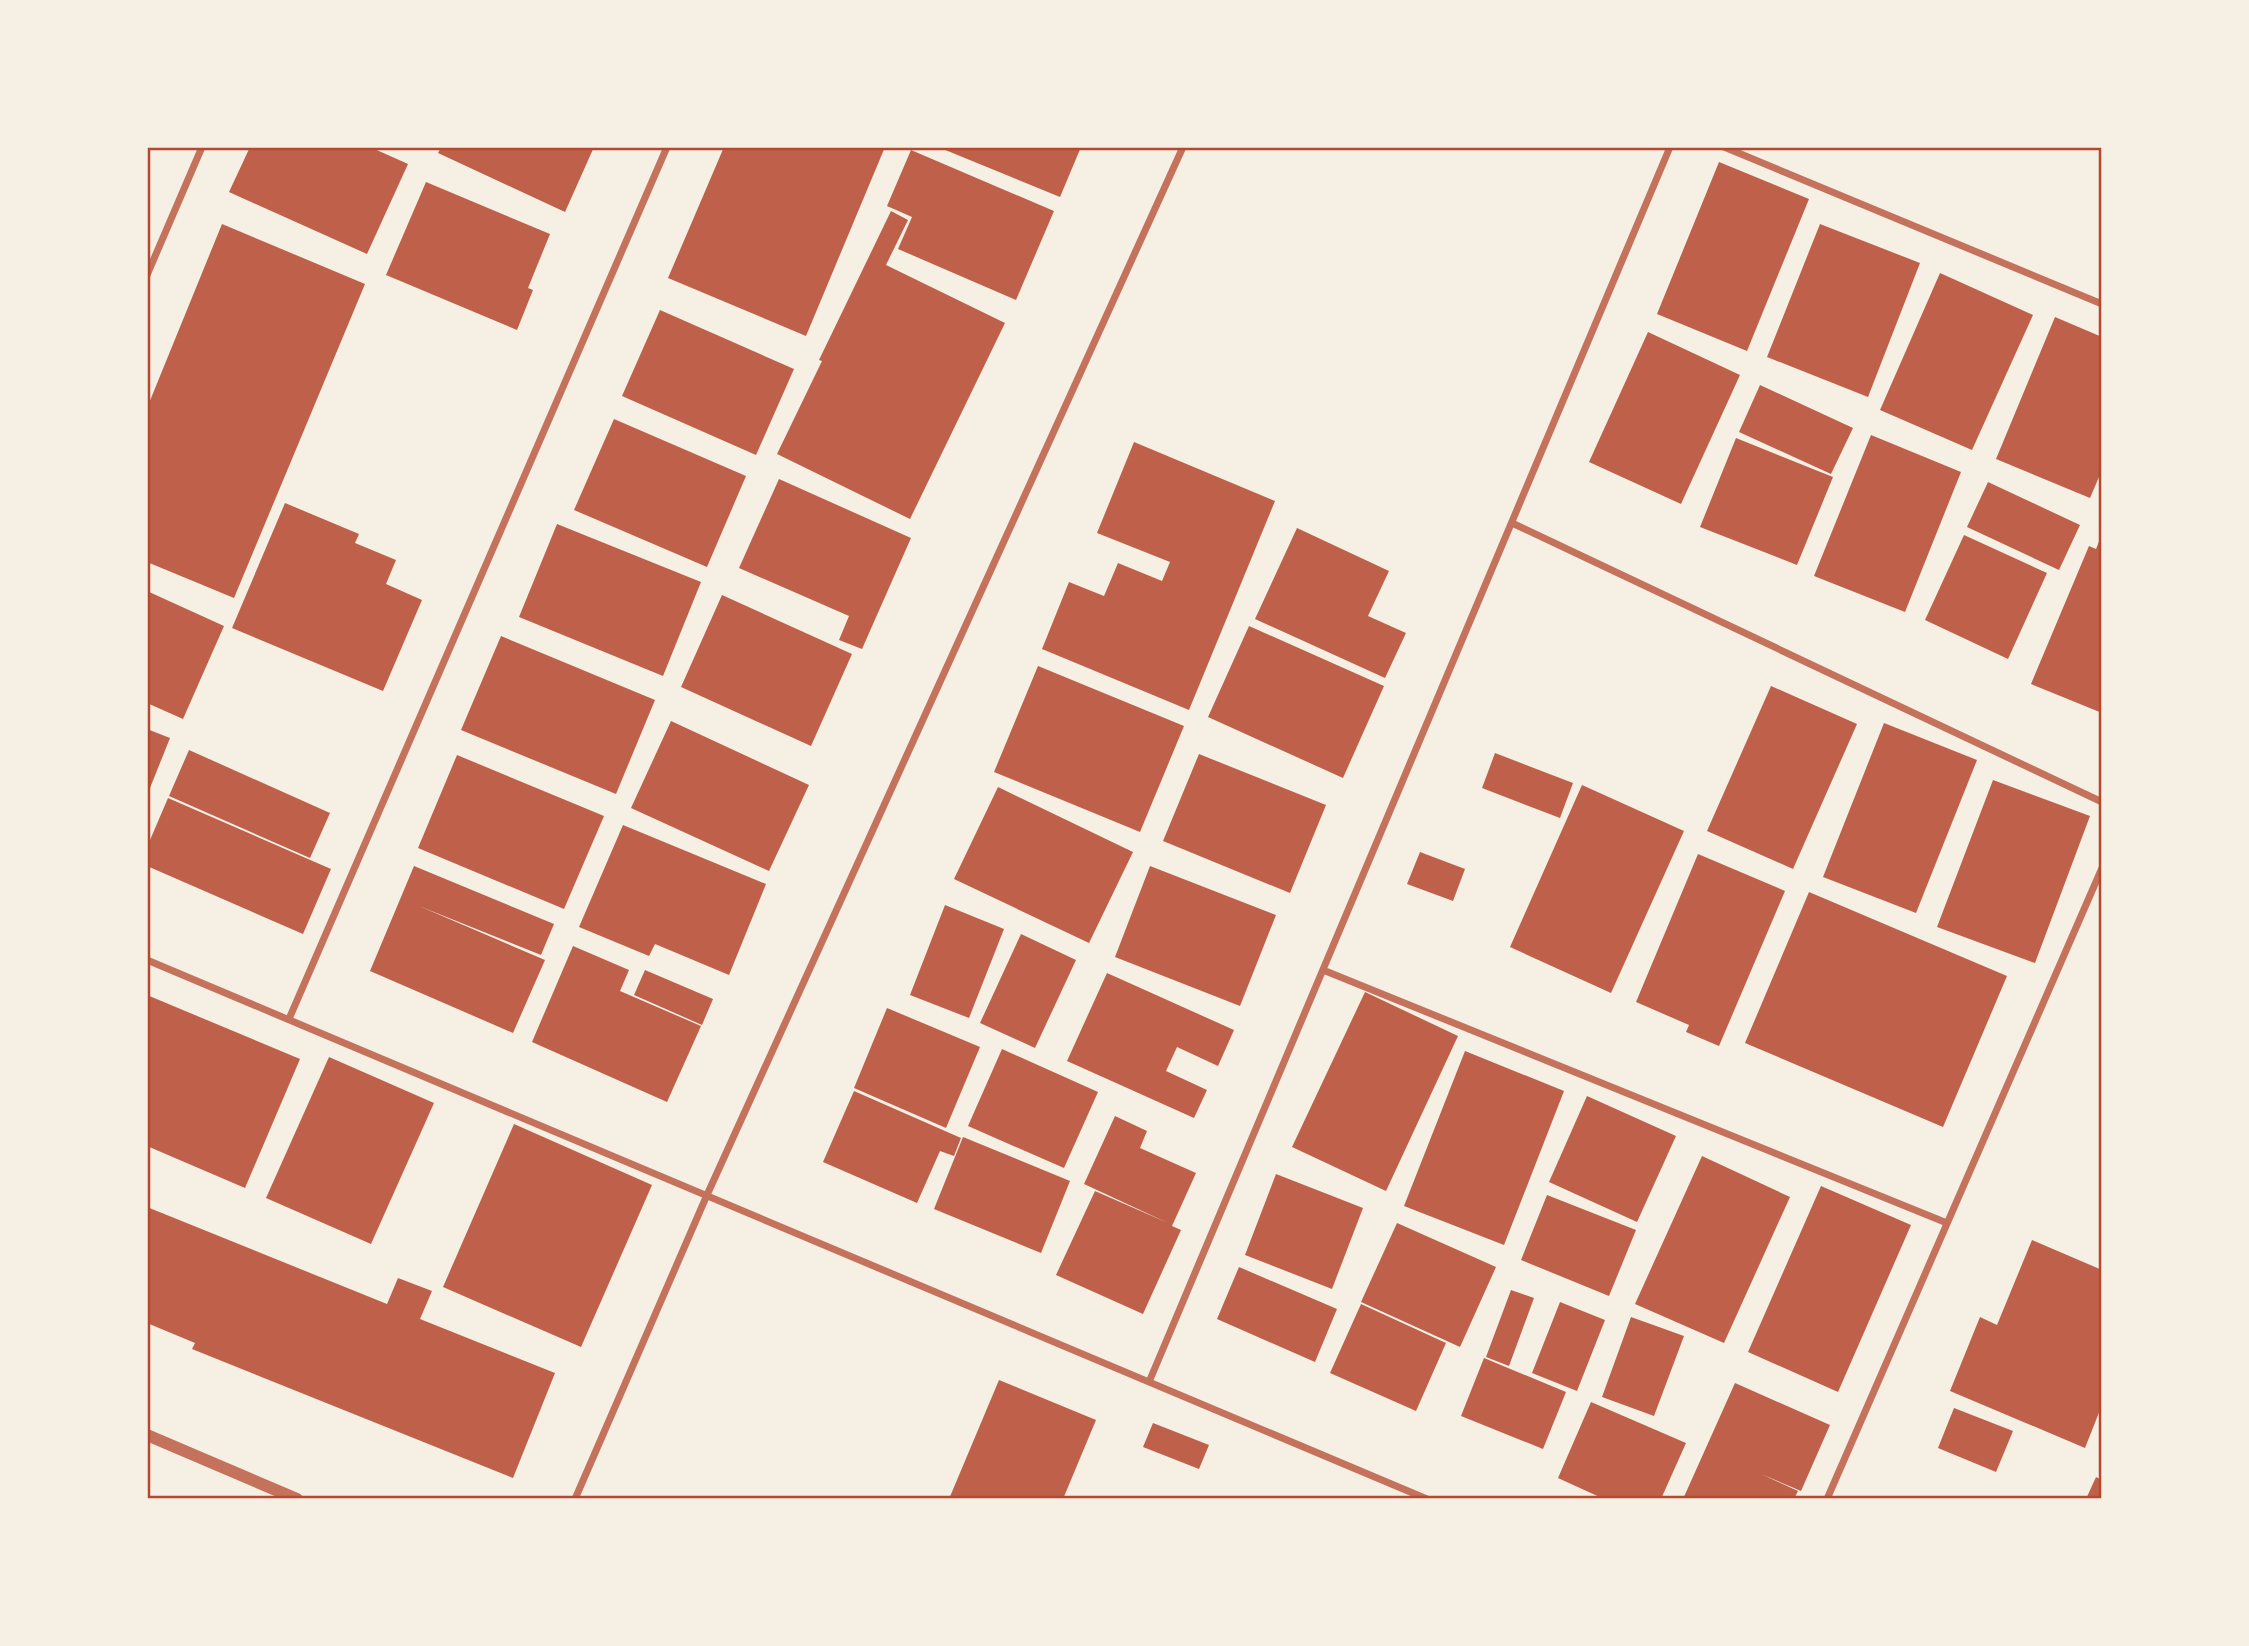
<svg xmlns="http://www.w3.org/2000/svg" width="2249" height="1646" font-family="Manrope,sans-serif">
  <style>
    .building { fill: #bf614a }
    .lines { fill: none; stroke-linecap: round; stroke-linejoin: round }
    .minor { stroke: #c5725c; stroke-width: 7 }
    .tertiary { stroke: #c5725c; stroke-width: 12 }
    .neatline { fill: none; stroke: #b5482f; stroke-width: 2.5 }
  </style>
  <rect width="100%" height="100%" fill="#f6efe4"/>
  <!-- building -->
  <path class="building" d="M250 147H370L408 164 367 254 229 192Z
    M441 147H594L565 212 438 153Z
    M724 147H885L806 336 668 278Z
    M938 147H1081L1060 197Z
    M911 150 1054 211 1016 300 898 249 912 217 887 206Z
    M1719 162 1809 199 1747 351 1657 314Z
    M426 182 550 234 528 288 533 290 517 330 386 275Z
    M891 211 908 220 886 265 1005 323 910 519 777 454 822 361 819 360Z
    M222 224 365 284 234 598 147 562V408Z
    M1820 224 1920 263 1868 397 1767 357Z
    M1940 273 2033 315 1972 450 1880 410Z
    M660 310 794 369 756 455 622 396Z
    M2055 317 2102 337V470L2090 498 1996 459Z
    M1648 332 1740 375 1681 504 1589 462Z
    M1760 385 1853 428 1831 474 1739 432Z
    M614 419 746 476 707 567 574 510Z
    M1871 435 1961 472 1905 612 1814 576Z
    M1736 438 1833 477 1797 565 1700 527Z
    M1134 442 1275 501 1189 710 1042 649 1069 582 1104 596 1118 563 1162 581 1170 562 1097 533Z
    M779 479 911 538 862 649 839 640 849 616 739 568Z
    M1988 482 2080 525 2059 570 1967 527Z
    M285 503 359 534 355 543 396 560 386 584 422 600 383 691 232 628Z
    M557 524 701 582 663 676 519 617Z
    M1297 528 1389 571 1368 616 1406 633 1385 678 1255 619Z
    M2102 534V713L2031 684 2089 546 2096 549Z
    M1964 535 2047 573 2008 659 1925 620Z
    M147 591 224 626 183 719 147 703Z
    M722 595 852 654 811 746 681 687Z
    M1249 626 1384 686 1343 778 1208 717Z
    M501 636 655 700 616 794 461 730Z
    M1038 666 1184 726 1140 832 994 772Z
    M1771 686 1857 724 1793 869 1707 831Z
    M671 721 809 785 769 871 631 808Z
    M1884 723 1977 760 1916 913 1823 877Z
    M147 729 170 738 150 788 147 787Z
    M189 750 330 813 310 858 169 796Z
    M1495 753 1573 783 1560 818 1482 788Z
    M1199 754 1326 805 1290 893 1163 841Z
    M457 755 604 816 564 909 418 848Z
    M1993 780 2090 816 2035 963 1937 927Z
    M1582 785 1684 831 1611 993 1510 947Z
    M998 787 1133 852 1089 943 954 879Z
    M168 798 331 869 303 934 147 866V847Z
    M623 825 766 884 729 975 655 944 649 956 579 927Z
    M1420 852 1465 869 1453 901 1407 884Z
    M1698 854 1785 891 1719 1046 1686 1032 1689 1025 1636 1002Z
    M414 866 554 924 541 955 419 906 545 960 513 1033 370 971Z
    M1150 866 1276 915 1240 1006 1115 957Z
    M1809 892 2007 976 1943 1127 1745 1043Z
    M945 905 1004 929 969 1018 910 995Z
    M1021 934 1076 960 1035 1048 980 1023Z
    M573 946 629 970 620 991 701 1026 667 1102 532 1042Z
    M645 970 713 999 702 1025 634 995Z
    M1107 973 1234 1030 1218 1066 1177 1047 1166 1071 1207 1090 1194 1118 1067 1061Z
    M1365 992 1458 1036 1386 1191 1292 1147Z
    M147 995 300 1059 245 1188 147 1146Z
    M887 1008 980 1047 946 1128 854 1088Z
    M1002 1049 1098 1092 1064 1168 968 1126Z
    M1465 1051 1564 1091 1504 1245 1404 1206Z
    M329 1057 434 1103 371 1244 266 1198Z
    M854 1091 961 1138 954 1156 940 1151 917 1203 823 1162Z
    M1587 1096 1676 1136 1637 1222 1549 1182Z
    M1115 1116 1147 1131 1140 1148 1196 1173 1172 1226 1181 1230 1143 1314 1056 1275 1095 1191 1168 1223 1084 1184Z
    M514 1124 652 1185 581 1347 443 1287Z
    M963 1137 1070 1181 1041 1253 934 1209Z
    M1702 1156 1790 1197 1724 1343 1635 1304Z
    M1276 1174 1363 1208 1332 1289 1245 1255Z
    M1821 1186 1911 1225 1838 1392 1748 1352Z
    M1547 1195 1636 1230 1609 1296 1521 1260Z
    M147 1207 387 1304 398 1278 432 1291 420 1319 555 1373 513 1478 192 1349 195 1343 147 1323Z
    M1397 1223 1496 1267 1460 1347 1361 1302Z
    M2032 1240 2102 1270V1405L2085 1448 1950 1391 1980 1317 1997 1325Z
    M1239 1267 1337 1309 1315 1362 1217 1319Z
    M1511 1290 1534 1298 1509 1366 1486 1357Z
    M1560 1302 1605 1320 1577 1391 1532 1373Z
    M1361 1304 1446 1343 1416 1411 1330 1373Z
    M1631 1317 1684 1336 1654 1416 1602 1397Z
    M1484 1358 1566 1392 1543 1449 1461 1416Z
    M999 1380 1096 1420 1063 1499H949Z
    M1735 1383 1830 1425 1801 1491 1761 1474 1798 1491 1794 1499H1683Z
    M1591 1402 1686 1443 1661 1499H1604L1558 1478Z
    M1954 1408 2013 1431 1996 1472 1938 1448Z
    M1153 1423 1209 1445 1199 1469 1143 1447Z
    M2096 1477 2102 1480V1499H2086Z"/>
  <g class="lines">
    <!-- minor -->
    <path class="minor" d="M1724 147 2102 304
      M147 275 202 147
      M1512 523 2102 802
      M147 960 1427 1499
      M1323 970 1947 1223
      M289 1019 667 147
      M1149 1382 1670 147
      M575 1499 707 1195 1183 147
      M1827 1499 2102 868"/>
    <!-- tertiary -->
    <path class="tertiary" d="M147 1435 297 1499"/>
  </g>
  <!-- border -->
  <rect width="2249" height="1646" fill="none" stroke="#f6efe4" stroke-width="298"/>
  <rect x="149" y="149" width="1951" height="1348" class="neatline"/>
</svg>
